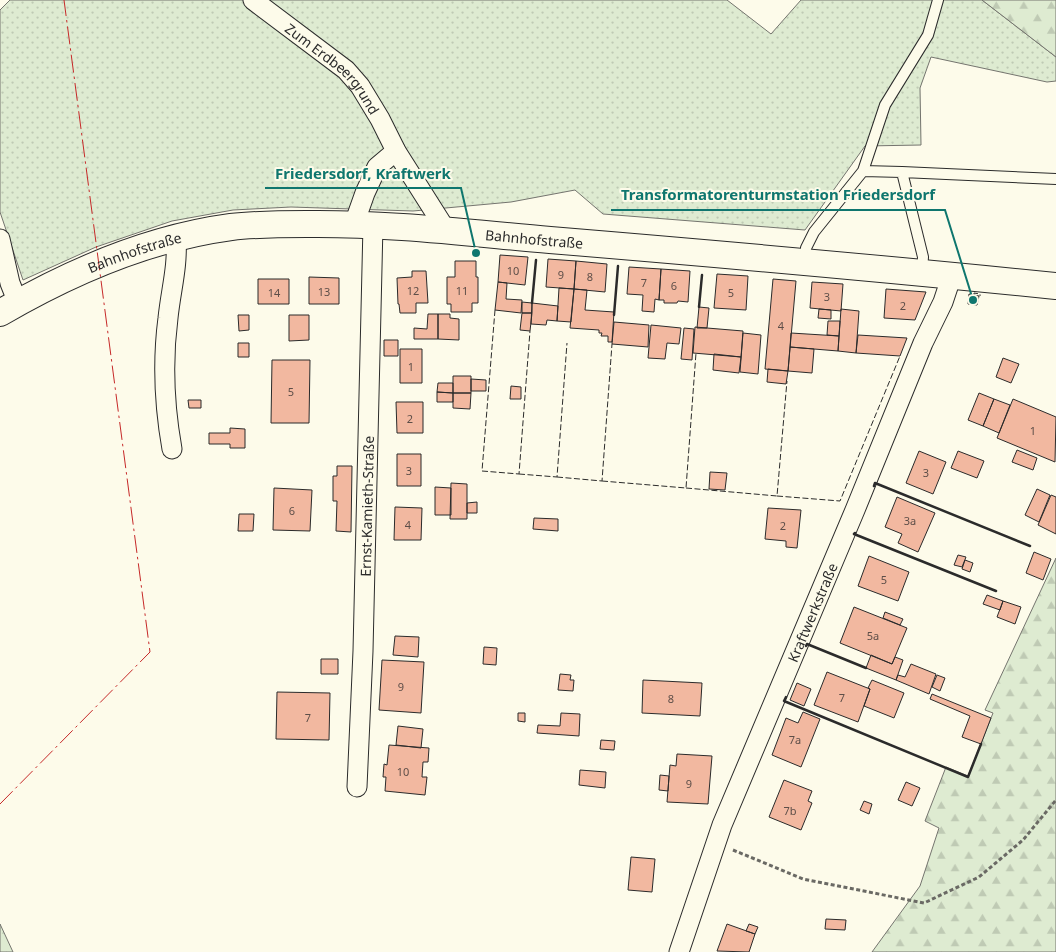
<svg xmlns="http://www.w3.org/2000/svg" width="1056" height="952" font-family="'Noto Sans',sans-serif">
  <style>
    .grass { fill: url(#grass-dots); stroke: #74746e }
    .forest { fill: url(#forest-firs); stroke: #74746e }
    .building { fill: #f2b8a0; stroke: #2b2b2b }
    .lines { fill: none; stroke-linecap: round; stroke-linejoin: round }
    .lane-casing { stroke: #2b2b2b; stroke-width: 12 }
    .street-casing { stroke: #2b2b2b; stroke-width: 21 }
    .secondary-casing { stroke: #2b2b2b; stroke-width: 28 }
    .path { stroke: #6a6964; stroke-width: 3; stroke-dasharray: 4 2.5; stroke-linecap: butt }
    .lane { stroke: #fdfbea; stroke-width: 10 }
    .street { stroke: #fdfbea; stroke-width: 19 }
    .secondary { stroke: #fdfbea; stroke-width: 26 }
    .fence { stroke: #2b2b2b; stroke-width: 1; stroke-dasharray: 6 2.5; stroke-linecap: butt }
    .wall { stroke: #2b2b2b; stroke-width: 2.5 }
    .power { stroke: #c62828; stroke-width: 1; stroke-dasharray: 18 4 2.5 4; stroke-linecap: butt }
    .labels { text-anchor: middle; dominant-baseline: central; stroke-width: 4; stroke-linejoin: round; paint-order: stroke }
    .number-label { font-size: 11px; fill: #5d4e48 }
    .street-label { font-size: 14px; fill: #2b2b2b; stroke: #fdfbea }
    .leader { fill: none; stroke: #0f766e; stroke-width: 2 }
    .callout-dot { fill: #0f766e; stroke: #fdfbea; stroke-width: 2 }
    .callout-label { font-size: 15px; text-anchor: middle; font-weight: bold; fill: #0f766e; stroke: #fdfbea; stroke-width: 4; stroke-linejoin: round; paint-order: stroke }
  </style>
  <defs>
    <pattern id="grass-dots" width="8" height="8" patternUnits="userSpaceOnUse" patternTransform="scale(1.25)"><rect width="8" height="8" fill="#deebd1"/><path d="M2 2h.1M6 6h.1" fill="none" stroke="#bfcab4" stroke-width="1.8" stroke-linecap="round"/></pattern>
    <pattern id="forest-firs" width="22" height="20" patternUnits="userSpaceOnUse" patternTransform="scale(1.25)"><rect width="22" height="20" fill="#deebd1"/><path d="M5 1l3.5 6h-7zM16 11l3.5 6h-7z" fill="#bfcab4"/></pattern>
  </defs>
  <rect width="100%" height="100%" fill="#fdfbea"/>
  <!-- grass -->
  <path class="grass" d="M10 0H727L771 34 801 0H982L1056 57V81L1047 82 931 57 920 88 921 145 865 146 805 230 603 214 575 190 511 202 413 211 291 207 233 210 172 221 96 247 23 280 0 212V10Z"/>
  <!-- forest -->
  <path class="forest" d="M982 0H1056V57Z
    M1056 558V952H872L920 886 939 828 925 821 946 767 968 776 993 713 985 710Z
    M0 924 13 952H0Z"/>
  <!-- building -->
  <path class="building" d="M500 255 528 257 525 285 498 282Z
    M548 259 576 261 574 289 546 287Z
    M455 261H476V277H478V303H472V312H451V304H447V277H455Z
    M576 261 607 264 605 292 574 289Z
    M629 267 661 269 659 300 655 299 654 312 642 311 643 295 627 294Z
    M661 269 690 271 688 302 678 301 677 303H664V300H659Z
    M412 271H426L428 303H416V313H400L399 304H398L397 278 412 277Z
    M717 274 748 276 746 310 714 308Z
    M309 277 339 278V304H309Z
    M258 279H289V304H258Z
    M773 279 796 281 788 371 765 369Z
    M498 282 507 283 506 299 522 300 521 313 495 310Z
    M812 282 843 284 841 311 810 308Z
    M559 288 574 289 571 322 557 321Z
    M574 289 587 290 585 310 614 312 612 342H608V336H601L602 333H599V330L570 328Z
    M886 289 926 292 915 320 884 318Z
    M969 294 979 296 977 305 968 304Z
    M522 302 532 303V313H522Z
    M532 303 558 306 557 321 547 320 546 325 531 324Z
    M699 307 709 308 707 328H697Z
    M819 309 831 310V319L818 318Z
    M841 309 859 311 856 353 838 351Z
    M522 313H532L530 331 520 330Z
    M428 314H438V339H414V328L427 329Z
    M438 314H450V318L459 319V340L438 339Z
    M238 315H249V330L239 331Z
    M289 315H309V340L289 341Z
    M828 321H840L839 336 827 335Z
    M614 322 649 325 648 347 612 344Z
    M651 325 681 328 679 344 667 343 665 359 648 358Z
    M695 327 743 331 741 357 693 353Z
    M684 328 694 329 692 360 681 359Z
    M743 333 761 335 758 374 740 372Z
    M791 333 839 336 838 351 790 347Z
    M858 335 907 338 900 356 856 353Z
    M384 340H398V356H384Z
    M238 343H249V357H238Z
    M790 347 814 349 812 373 788 371Z
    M400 349H422V383H400Z
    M714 354 741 357 739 373 713 370Z
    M1003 358 1019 364 1011 383 996 377Z
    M272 360H310L309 423H271Z
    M768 369 788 371 786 384 767 382Z
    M453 376H471V393H453Z
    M471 379 486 380V391H471Z
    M438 383H453V393L437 392Z
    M511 386 521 387V399H510Z
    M437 392 453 393V402H437Z
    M453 393H471L470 409 453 408Z
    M979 393 994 399 983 426 968 420Z
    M994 399 1010 405 999 433 983 426Z
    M1013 399 1056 417 1055 462 997 438Z
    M188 400H201V408H189Z
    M396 402H423V433H397Z
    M230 428 245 429V448H230V444H209V433H230Z
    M1017 450 1037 458 1033 470 1012 462Z
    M919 451 946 462 933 494 906 483Z
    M958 451 984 461 977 478 951 468Z
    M397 454H421V486H397Z
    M337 466H352L351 532 336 531 337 501H333V476H337Z
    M710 472 727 473 725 490 709 489Z
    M451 483 467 484V519H450Z
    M435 487 451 488V515H435Z
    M274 488 312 490 310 531 273 530Z
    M1037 489 1050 495 1039 522 1025 515Z
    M1051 495 1056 497V534L1038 525Z
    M897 497 935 513 918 552 898 543 902 534 885 527Z
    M477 502V513H467V503Z
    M395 507 422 508 421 540H394Z
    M768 508 801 510 797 548 786 547V541L765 539Z
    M239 514H254L253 531H238Z
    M534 518 558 519V531L533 529Z
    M1034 552 1051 559 1043 580 1026 573Z
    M958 555 966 557 962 567 954 565Z
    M869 556 909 572 898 601 858 586Z
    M965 560 973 563 970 572 962 569Z
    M987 595 1003 601 1000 610 983 604Z
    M1003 601 1021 607 1015 624 997 617Z
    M854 607 907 628 892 664 840 643Z
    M885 612 903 619 900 625 883 618Z
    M395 636 419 637 418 657 393 655Z
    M484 647 497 648 496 665 483 664Z
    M871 655 892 664 895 657 903 660 896 680 866 668Z
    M321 659H338V674H321Z
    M382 660 424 662 421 713 379 710Z
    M911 664 936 674 929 694 896 680 898 675 905 677Z
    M827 672 870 689 858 722 814 705Z
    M560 674 571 675 570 680H574L573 691 558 690Z
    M937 675 945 678 940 691 932 687Z
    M643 680 702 683 700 716 642 713Z
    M872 680 904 693 894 718 864 706 870 689 868 688Z
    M797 683 811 689 804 706 790 700Z
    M277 692 330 693 329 740 276 739Z
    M932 694 991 718 981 744 962 737 970 716 930 699Z
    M803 712 820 719 801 767 772 755 786 718 798 723Z
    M518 713H525V722L518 721Z
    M561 713 580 714 579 736 537 733 538 725 560 726Z
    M398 726 423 729 421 748 396 745Z
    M601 740 615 741 614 750 600 749Z
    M389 745 429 748 428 762H423L422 777H427L425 795 385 791 386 777H383L384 764 387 765Z
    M677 754 712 756 708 804 667 802 670 765 676 766Z
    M580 770 606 772 605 788 579 785Z
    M660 775 669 776 668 791 659 790Z
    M784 780 812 791 808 801 812 803 801 830 769 817Z
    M906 782 920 788 912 806 898 800Z
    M864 801 872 804 869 814 860 810Z
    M631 857 655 859 652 892 628 890Z
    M826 919 846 920 845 930 825 929Z
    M727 924 755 934 749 952 717 951Z
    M749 924 758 927 755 934 746 931Z"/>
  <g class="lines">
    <defs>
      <path id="lane" d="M863 171 902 172 923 257 922 271
        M902 172 1056 179
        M805 261 806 248 814 232 863 171 885 105 928 35 938 0"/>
      <g id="street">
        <path id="s1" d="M253 0 346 70 360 86 380 119 396 151 446 230"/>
        <path d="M354 224 365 193 377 167 396 151"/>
        <path d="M0 239 10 283 18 303"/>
        <path d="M172 449C164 404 162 364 168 318 171 289 178 267 176 237"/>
        <path id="s2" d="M357 787 363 651 373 225"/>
        <path id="s3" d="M679 952 722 825 855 510 923 343 943 302 952 275"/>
      </g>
      <g id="secondary">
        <path id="s4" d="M0 313C72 271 149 238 231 227 256 224 282 224 307 224 388 223 469 233 550 240 719 254 887 269 1056 286"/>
      </g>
    </defs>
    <!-- lane casing -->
    <use href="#lane" class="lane-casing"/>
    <!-- street casing -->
    <use href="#street" class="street-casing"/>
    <!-- secondary casing -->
    <use href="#secondary" class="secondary-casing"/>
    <!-- path -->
    <path class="path" d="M733 850 803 879 924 903 979 877 1023 840 1056 800"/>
    <!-- lane -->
    <use href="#lane" class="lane"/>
    <!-- street -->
    <use href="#street" class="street"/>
    <!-- secondary -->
    <use href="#secondary" class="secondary"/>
    <!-- fence -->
    <path class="fence" d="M974 295V293L980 294V296
      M495 310 482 471 519 474 530 331
      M519 474 557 477 567 343
      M557 477 602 481 612 344
      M602 481 686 488 696 353
      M686 488 777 496 787 381
      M777 496 840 501 900 356"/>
    <!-- wall -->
    <path class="wall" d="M532 303 536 260
      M699 307 702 275
      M614 315 618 266
      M874 486 875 483 1030 546
      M855 533 854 534 996 591
      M806 646 807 644 866 668
      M786 697 784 701 968 777 981 744"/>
    <!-- power -->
    <path class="power" d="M0 804 150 652 64 0"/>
  </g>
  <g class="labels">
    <!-- number labels -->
    <g class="number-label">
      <text x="513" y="270">10</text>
      <text x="561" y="274">9</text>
      <text x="590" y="276">8</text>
      <text x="644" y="282">7</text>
      <text x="674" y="285">6</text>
      <text x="413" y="290">12</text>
      <text x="462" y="290">11</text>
      <text x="324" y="291">13</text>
      <text x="274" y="292">14</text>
      <text x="731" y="292">5</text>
      <text x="827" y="296">3</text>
      <text x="903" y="305">2</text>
      <text x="781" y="325">4</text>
      <text x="411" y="366">1</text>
      <text x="291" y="391">5</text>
      <text x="410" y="418">2</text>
      <text x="1033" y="430">1</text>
      <text x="409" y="470">3</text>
      <text x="926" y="472">3</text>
      <text x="292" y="510">6</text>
      <text x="910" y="520">3a</text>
      <text x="408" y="524">4</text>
      <text x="783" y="525">2</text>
      <text x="884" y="579">5</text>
      <text x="873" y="635">5a</text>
      <text x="401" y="686">9</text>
      <text x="842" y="697">7</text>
      <text x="671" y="698">8</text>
      <text x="308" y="717">7</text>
      <text x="795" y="739">7a</text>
      <text x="403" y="771">10</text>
      <text x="689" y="783">9</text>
      <text x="790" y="810">7b</text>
    </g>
    <!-- street labels -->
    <g class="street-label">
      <text stroke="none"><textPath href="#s1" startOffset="106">Zum Erdbeergrund</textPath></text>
      <text stroke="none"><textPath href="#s4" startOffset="552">Bahnhofstraße</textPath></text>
      <text stroke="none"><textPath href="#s4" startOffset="148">Bahnhofstraße</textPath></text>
      <text stroke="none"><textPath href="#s2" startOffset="281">Ernst-Kamieth-Straße</textPath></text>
      <text stroke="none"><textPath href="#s3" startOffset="365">Kraftwerkstraße</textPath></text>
    </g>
  </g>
  <!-- callouts -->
  <path class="leader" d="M476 253L461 188H265M973 300L945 210H611"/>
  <g class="callout-dot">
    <circle cx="476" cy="253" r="5"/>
    <circle cx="973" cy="300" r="5"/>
  </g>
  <g class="callout-label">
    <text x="363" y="179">Friedersdorf, Kraftwerk</text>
    <text x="778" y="200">Transformatorenturmstation Friedersdorf</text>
  </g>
</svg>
